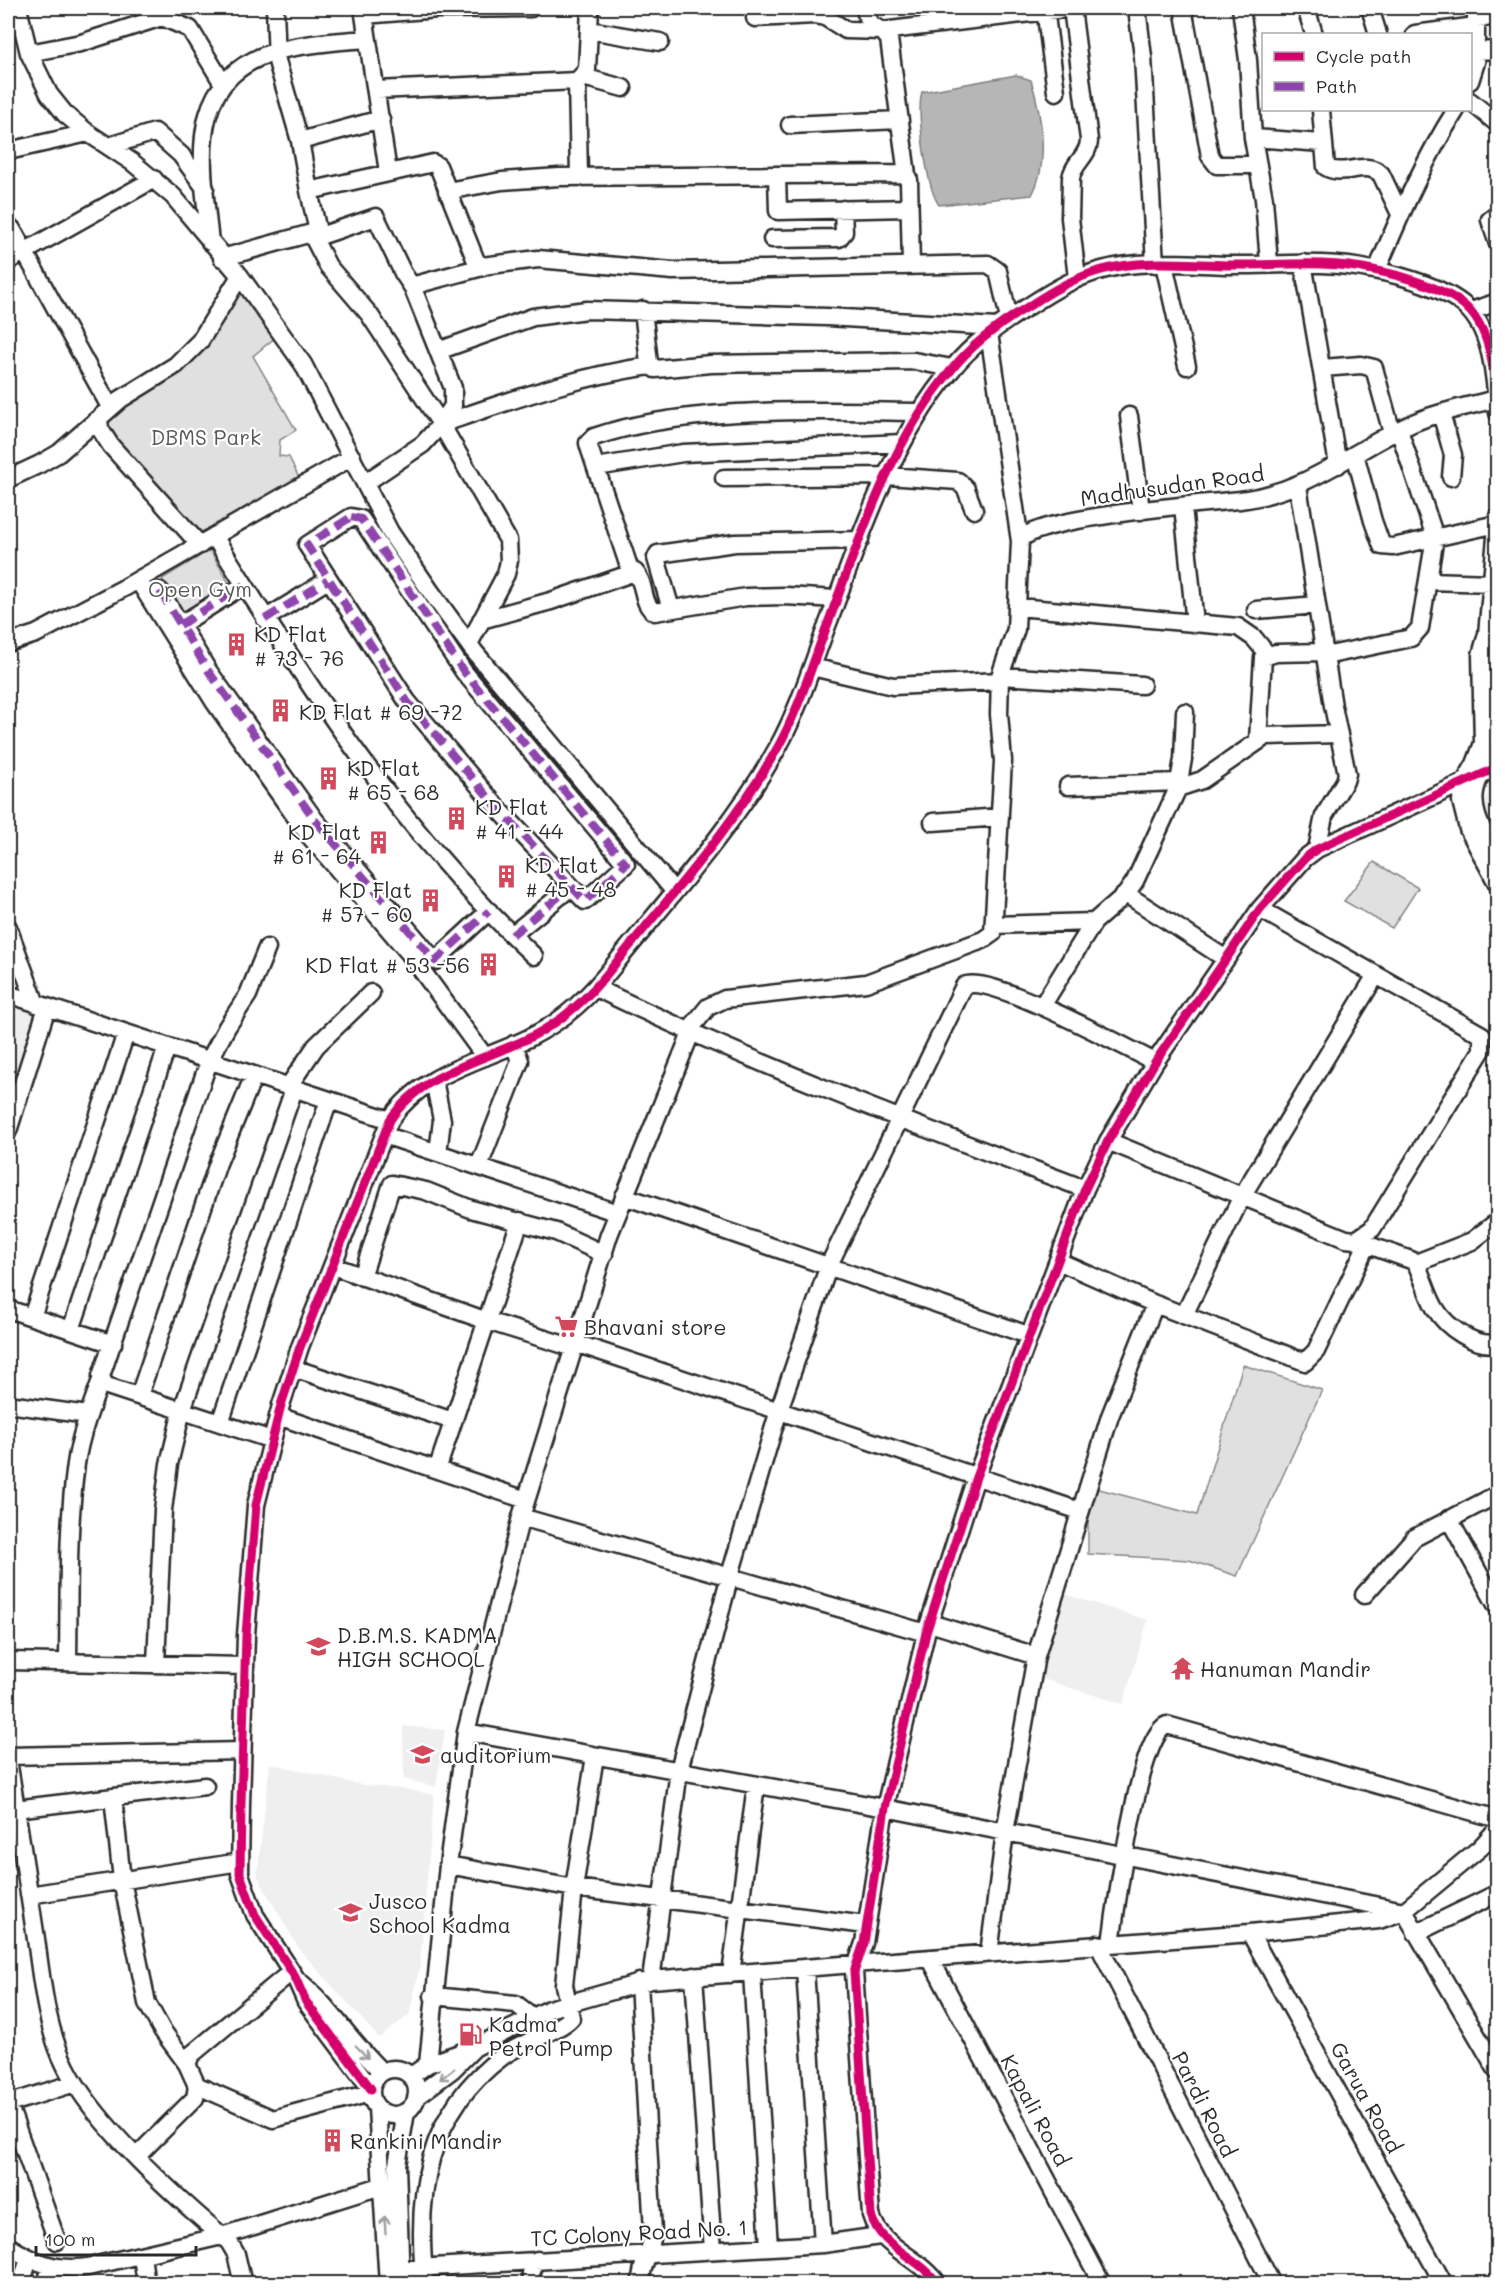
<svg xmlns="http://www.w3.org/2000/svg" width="1505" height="2291" font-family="Mali,sans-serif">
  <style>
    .built { fill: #efefef }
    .green { fill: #e0e0e0; stroke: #868686; stroke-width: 1.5 }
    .water { fill: #b6b6b6; stroke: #7e7e7e; stroke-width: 1.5 }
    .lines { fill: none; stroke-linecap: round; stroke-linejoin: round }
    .minor-casing { stroke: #2b2b2b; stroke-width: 21 }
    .minor { stroke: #fff; stroke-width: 16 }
    .quiet { stroke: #8e44ad; stroke-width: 8; stroke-dasharray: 15 8; stroke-linecap: butt }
    .cycleway-casing { stroke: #fff; stroke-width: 13 }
    .cycleway { stroke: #d6006c; stroke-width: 9 }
    .oneway { stroke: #a0a0a0 }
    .labels { text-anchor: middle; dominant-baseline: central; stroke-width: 4.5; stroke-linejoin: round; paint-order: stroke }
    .park-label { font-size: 21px; fill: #585858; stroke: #fff }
    .street-label { font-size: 21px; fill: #2b2b2b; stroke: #fff }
    .poi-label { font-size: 21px; fill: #2b2b2b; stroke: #fff; text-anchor: start }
  </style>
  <rect width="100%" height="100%" fill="#fff"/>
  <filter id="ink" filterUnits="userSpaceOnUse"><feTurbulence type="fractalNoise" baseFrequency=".0167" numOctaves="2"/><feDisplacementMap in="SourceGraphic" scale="12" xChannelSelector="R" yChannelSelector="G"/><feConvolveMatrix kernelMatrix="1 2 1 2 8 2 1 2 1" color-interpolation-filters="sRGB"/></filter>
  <g filter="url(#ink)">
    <!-- built -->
    <path class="built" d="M1497 778V838L1484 813 1489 783Z
      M8 1002 38 1013 8 1100Z
      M1061 1593 1148 1620 1123 1704 1036 1677Z
      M403 1726 445 1730 436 1787 404 1779Z
      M270 1763 356 1784 411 1790 434 1795 420 1966 409 2015 379 2038 299 1949 257 1876Z"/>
    <!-- green -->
    <path class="green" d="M240 282 277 336 253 356 296 430 280 440 279 456 289 457 299 478 199 540 102 433 105 420 191 358Z
      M210 550 237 597 193 628 162 579Z
      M1374 862 1418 888 1392 928 1344 901Z
      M1243 1365 1322 1390 1237 1576 1189 1560 1088 1554V1486L1197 1515Z"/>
    <!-- water -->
    <path class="water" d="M1016 75 1031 80C1041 113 1050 163 1032 195L939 205C927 189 916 112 922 92Z"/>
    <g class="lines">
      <defs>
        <path id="minor" d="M18 8 29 53 49 94 65 114 88 133 132 162 173 196 240 276 303 364 390 532 431 592 473 650 674 891
          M152 8 162 17 190 29 222 82
          M275 8 277 61 300 141 309 191
          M363 8 388 172
          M864 8 870 24 882 31 889 39 907 175
          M1045 8 1056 92
          M1072 8 1089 140C1089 156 1073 163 1071 178L1070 218 1077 278
          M1137 8 1143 57 1155 264
          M1183 8 1210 156 1217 165H1258
          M1241 8 1248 60 1253 138 1264 199 1269 263
          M1306 8 1314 34
          M1370 8 1378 34
          M364 15 438 9 531 8
          M755 18 815 15 825 17 846 30 882 31 1072 8
          M1476 18 1498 17
          M589 30 660 42
          M1415 34 1476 26
          M1476 51 1498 50
          M29 53 81 43 162 17
          M583 77 623 88
          M577 81 579 176
          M1470 81 1476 62V8
          M376 90 577 81 587 70 590 8
          M1470 101 1498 124
          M1321 110 1326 167C1343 178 1365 159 1381 174L1400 214
          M790 125 900 120
          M1253 138 1322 143
          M300 141 381 119
          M109 146 155 132 181 155 205 188
          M8 151 88 133
          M777 175 778 211 909 208
          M447 191 502 181 559 177 903 174 909 180 911 265
          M1498 214 1490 220 1498 244
          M8 227 12 229 110 407
          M311 233 328 266 369 314 441 424 508 540 509 561 506 574 469 644
          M323 235 376 217 403 273 413 288
          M772 239 839 238 844 232 843 209
          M210 242C201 160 183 73 285 49 311 43 339 41 367 39
          M222 258 315 232 317 227 309 191 433 163 438 166 476 261 482 266 538 259 673 271 988 264 998 271 1009 319
          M8 261 154 179
          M1303 263 1338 465
          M1164 264 1187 366
          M1377 270C1400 215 1424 160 1456 110
          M643 310 649 363 655 369 711 364 914 361 952 368
          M1471 311 1498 302
          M438 351 533 317 587 310 827 317 997 327
          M1322 368 1361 365 1374 368 1392 433
          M1441 413 1453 455 1451 477
          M1129 416 1141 511
          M99 419 100 429 111 446 200 545
          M441 424C510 401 577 376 650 366
          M1355 454 1373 521 1382 546 1393 547 1497 524
          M596 467 683 453 902 443
          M724 478 888 476 958 481 966 489 974 510
          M8 479 40 464 59 453 121 399 176 365 200 341 240 276
          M365 483 423 444 441 424 453 406V388L414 291 415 285 486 266
          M1298 486 1333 706 1347 774 1345 781 1324 816 1317 849
          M1183 506 1195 624
          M1498 516 1487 634 1481 655 1483 743 1475 764 1463 785 1461 801 1468 829 1498 885
          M351 517 361 519 464 672 626 864 585 901 496 806 407 701 307 545Z
          M214 536C307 686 404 835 534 956
          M1020 541C1030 518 1207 503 1240 500 1308 492 1353 450 1413 423 1440 411 1469 406 1496 399
          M631 573 589 447 588 443 594 437C688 405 821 411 921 412
          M138 580 215 703 307 833 409 953 485 1057
          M1429 581 1492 583
          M160 591 207 669 315 820 435 961 489 911
          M1018 607 1238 627 1254 638 1267 654
          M671 609 656 558 658 554 735 543 860 540
          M1256 610 1317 605
          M265 619 328 580
          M481 620 551 601 635 572C646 583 641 605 655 612L746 597 785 596 837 599
          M180 625 244 585
          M1487 634 1497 664 1498 710
          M8 643 36 634 124 588 352 457
          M1325 656 1411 638 1420 628 1435 537 1399 430
          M812 667 893 686 1000 681
          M1000 676 1142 685
          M1258 740 1263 657 1276 653 1324 652
          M1498 743C1496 757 1488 763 1481 775 1464 804 1483 832 1498 857
          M1068 786 1179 782
          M1178 788 1183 759 1185 712
          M933 822 1000 817
          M1126 894 1226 959
          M995 925 1094 922
          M8 927 36 1004
          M512 935 571 887
          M267 948 248 995 227 1027 209 1061 101 1376 104 1384 107 1386 272 1440
          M596 988C755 1065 920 1127 1085 1189
          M8 994 390 1120
          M1042 1006 1094 922 1126 894 1135 881 1178 788 1202 780 1266 736 1339 734
          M434 1080 442 1120 438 1153
          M288 1087 316 1046 371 993
          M8 1131 47 1007
          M384 1135 618 1213
          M1108 1141 1346 1239 1356 1240 1372 1229 1482 1050V1035L1260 909
          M479 1166 520 1061 514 1044
          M624 1196 1028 1335
          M1357 1241 1411 1260 1416 1263C1423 1278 1427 1294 1435 1308 1446 1327 1475 1348 1498 1343
          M1058 1261 1155 1304 1305 1362 1316 1351 1367 1244
          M1416 1263 1472 1241 1498 1221
          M333 1266 487 1321 574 1348
          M362 1277 392 1184 426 1191 471 1209 556 1232 604 1254
          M8 1309 113 1344
          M1184 1315 1242 1196 1376 975
          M32 1317 126 1033
          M71 1330 167 1047
          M575 1343 1080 1511
          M293 1368 453 1421
          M139 1396 218 1163 254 1075
          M8 1404 88 1415
          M278 1416 526 1500
          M220 1423 329 1100
          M437 1470 520 1221
          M521 1517 926 1633
          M1449 1519 1498 1608
          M1364 1595 1414 1538 1498 1494
          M930 1623 1036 1656
          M8 1661 245 1666
          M68 1661C69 1596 67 1529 76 1464 80 1435 91 1407 101 1380
          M156 1663 163 1510 169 1464 182 1410 294 1089
          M466 1732 885 1808 1404 1911 1498 2072
          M8 1756 242 1751
          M8 1760C18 1820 27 1880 36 1939 42 1982 46 2028 66 2067 95 2126 178 2199 229 2242L236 2254 243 2284
          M113 1797 122 1880 147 2003 162 2030 187 2064
          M15 1809 205 1786
          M448 1865 574 1888 866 1925
          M29 1895 240 1862
          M1250 1933 1444 2284
          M1416 1933 1498 1893
          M1111 1943C1116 1909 1138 1735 1167 1725L1498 1819
          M1098 1944 1272 2284
          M989 1953 1005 1832 1036 1656 1110 1416 1155 1304
          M930 1958 1102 2284
          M805 1969 823 2244
          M752 1973 769 2247
          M731 1974 756 1785
          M694 1976 713 2250
          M651 1980 679 1770 730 1575 779 1410 829 1265 964 986C989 973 1125 1047 1155 1062
          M300 1982C331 2008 352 2044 382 2072
          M639 1982 653 2232C652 2251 640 2265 641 2284
          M433 1996 516 2004 533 2017
          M428 2064 448 1865 466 1732 521 1517 609 1235 695 1023 708 1007 725 999 866 983 983 940 993 933 1003 761 999 714 1000 676 1016 629 1020 541 989 333
          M371 2092a23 23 0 1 1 46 0a23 23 0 1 1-46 0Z
          M411 2076 428 2064 474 2048 549 2009 651 1980 1250 1933 1379 1920 1404 1911 1480 1848 1498 1828
          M196 2085 273 2119 370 2093
          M371 2089 306 2002 295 1977 255 1915 240 1874 241 1804 246 1635 256 1505 281 1405 300 1347 390 1120C421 1073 480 1062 529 1038 565 1020 590 996 615 964 671 895 734 826 778 747 800 707 813 661 830 618 861 534 894 436 953 368 974 342 1001 323 1029 306 1052 291 1075 277 1102 270 1142 259 1185 264 1225 265 1275 266 1323 259 1373 270 1400 275 1451 289 1470 311 1493 336 1495 381 1498 413
          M417 2096 452 2070 473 2049
          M8 2103 57 2241
          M8 2104 75 2083
          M377 2108 388 2284
          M137 2156 195 2098 197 2086 187 2064 191 2055 291 1972
          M8 2246C35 2263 56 2271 88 2267L222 2236 384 2185
          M142 2256 146 2284
          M400 2269 823 2244 880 2236
          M21 2284 29 2259
          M46 2284 51 2267
          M401 2284 397 2165 406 2112
          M425 2284C415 2194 426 2113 503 2056 520 2043 561 2030 571 2018L564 1985 574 1888 595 1756
          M531 2284V2273L537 2260
          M938 2284C919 2256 881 2249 871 2215L854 1972 864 1943 885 1808 926 1633 976 1477 1085 1189 1108 1141 1155 1062 1226 959 1260 909 1305 858 1317 849 1498 767"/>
      </defs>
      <!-- minor casing -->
      <use href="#minor" class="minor-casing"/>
      <!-- minor -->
      <use href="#minor" class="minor"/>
      <!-- quiet -->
      <path class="quiet" d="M351 517 361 519 464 672 626 864 585 901 496 806 407 701 307 545Z
        M160 591 207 669 315 820 435 961 489 911
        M265 619 328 580
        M180 625 244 585
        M512 935 571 887"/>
      <defs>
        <path id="cycleway" d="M371 2089 306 2002 295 1977 255 1915 240 1874 241 1804 246 1635 256 1505 281 1405 300 1347 390 1120C421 1073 480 1062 529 1038 565 1020 590 996 615 964 671 895 734 826 778 747 800 707 813 661 830 618 861 534 894 436 953 368 974 342 1001 323 1029 306 1052 291 1075 277 1102 270 1142 259 1185 264 1225 265 1275 266 1323 259 1373 270 1400 275 1451 289 1470 311 1493 336 1495 381 1498 413
          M938 2284C919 2256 881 2249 871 2215L854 1972 864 1943 885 1808 926 1633 976 1477 1085 1189 1108 1141 1155 1062 1226 959 1260 909 1305 858 1317 849 1498 767"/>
      </defs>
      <!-- cycleway casing -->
      <use href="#cycleway" class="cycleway-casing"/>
      <!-- cycleway -->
      <use href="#cycleway" class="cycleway"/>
    </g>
    <!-- one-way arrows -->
    <defs><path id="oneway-shaft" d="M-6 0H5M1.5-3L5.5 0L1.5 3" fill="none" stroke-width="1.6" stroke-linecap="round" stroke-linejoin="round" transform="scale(1.5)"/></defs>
    <g class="oneway">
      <use href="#oneway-shaft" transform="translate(362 2052) rotate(46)"/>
      <use href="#oneway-shaft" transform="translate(447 2074) rotate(142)"/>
      <use href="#oneway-shaft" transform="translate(385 2225) rotate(-93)"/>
    </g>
  </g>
  <!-- icons -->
  <defs>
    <symbol id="building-bare" viewBox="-9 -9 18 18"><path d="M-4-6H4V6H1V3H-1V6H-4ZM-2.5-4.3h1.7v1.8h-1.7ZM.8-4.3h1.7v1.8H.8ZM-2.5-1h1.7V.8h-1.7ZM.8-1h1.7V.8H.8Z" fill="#d1495b" stroke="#fff" stroke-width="2.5" paint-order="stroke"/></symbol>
    <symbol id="supermarket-bare" viewBox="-9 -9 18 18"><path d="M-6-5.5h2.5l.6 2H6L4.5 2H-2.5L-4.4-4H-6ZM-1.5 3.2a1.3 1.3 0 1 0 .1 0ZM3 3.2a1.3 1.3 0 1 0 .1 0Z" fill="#d1495b" stroke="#fff" stroke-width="2.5" paint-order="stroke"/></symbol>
    <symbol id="school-bare" viewBox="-9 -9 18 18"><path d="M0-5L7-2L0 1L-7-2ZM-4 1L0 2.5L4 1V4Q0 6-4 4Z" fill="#d1495b" stroke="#fff" stroke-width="2.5" paint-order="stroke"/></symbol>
    <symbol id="temple-bare" viewBox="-9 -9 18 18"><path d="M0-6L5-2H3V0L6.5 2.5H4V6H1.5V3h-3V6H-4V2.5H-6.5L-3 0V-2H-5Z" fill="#d1495b" stroke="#fff" stroke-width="2.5" paint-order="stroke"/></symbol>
    <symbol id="fuel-bare" viewBox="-9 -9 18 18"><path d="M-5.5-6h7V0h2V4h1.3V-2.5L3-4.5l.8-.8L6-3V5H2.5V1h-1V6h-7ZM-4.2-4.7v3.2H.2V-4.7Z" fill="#d1495b" stroke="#fff" stroke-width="2.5" paint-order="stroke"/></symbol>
  </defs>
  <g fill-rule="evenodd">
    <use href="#building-bare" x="220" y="628" width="33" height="33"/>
    <use href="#building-bare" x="264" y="694" width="33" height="33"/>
    <use href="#building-bare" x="312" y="762" width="33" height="33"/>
    <use href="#building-bare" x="440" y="802" width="33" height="33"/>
    <use href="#building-bare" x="362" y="826" width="33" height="33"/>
    <use href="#building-bare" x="490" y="860" width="33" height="33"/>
    <use href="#building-bare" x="414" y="884" width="33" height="33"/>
    <use href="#building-bare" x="472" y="948" width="33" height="33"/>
    <use href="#supermarket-bare" x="550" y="1310" width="33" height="33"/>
    <use href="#school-bare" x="302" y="1630" width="33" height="33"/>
    <use href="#temple-bare" x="1166" y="1652" width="33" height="33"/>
    <use href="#school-bare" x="406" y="1738" width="33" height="33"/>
    <use href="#school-bare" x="334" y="1896" width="33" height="33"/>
    <use href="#fuel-bare" x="454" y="2018" width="33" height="33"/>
    <use href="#building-bare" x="316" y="2124" width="33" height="33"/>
  </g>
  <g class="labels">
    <!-- park labels -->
    <g class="park-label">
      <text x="206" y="436">DBMS Park</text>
      <text x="200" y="588">Open Gym</text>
    </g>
    <!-- street labels -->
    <g class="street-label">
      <text transform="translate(1172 485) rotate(-8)">Madhusudan Road</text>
      <text transform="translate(1367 2097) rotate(61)">Garua Road</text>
      <text transform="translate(1205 2104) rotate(63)">Pardi Road</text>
      <text transform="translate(1036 2110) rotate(62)">Kapali Road</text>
      <text transform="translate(639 2232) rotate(-3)">TC Colony Road No. 1</text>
    </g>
    <!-- poi labels -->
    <g class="poi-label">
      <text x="254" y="633">KD Flat<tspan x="254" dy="24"># 73 - 76</tspan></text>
      <text x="299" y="711">KD Flat # 69 -72</text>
      <text x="347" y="767">KD Flat<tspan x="347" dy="24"># 65 - 68</tspan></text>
      <text x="475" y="806">KD Flat<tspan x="475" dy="24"># 41 - 44</tspan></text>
      <text x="361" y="831" text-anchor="end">KD Flat<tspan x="361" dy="24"># 61 - 64</tspan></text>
      <text x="525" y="864">KD Flat<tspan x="525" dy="24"># 45 - 48</tspan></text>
      <text x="412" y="889" text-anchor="end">KD Flat<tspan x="412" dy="24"># 57 - 60</tspan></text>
      <text x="470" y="964" text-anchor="end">KD Flat # 53 -56</text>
      <text x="584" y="1326">Bhavani store</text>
      <text x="337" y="1634">D.B.M.S. KADMA<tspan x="337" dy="24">HIGH SCHOOL</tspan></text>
      <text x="1200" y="1668">Hanuman Mandir</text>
      <text x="440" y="1754">auditorium</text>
      <text x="369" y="1900">Jusco<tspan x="369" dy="24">School Kadma</tspan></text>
      <text x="489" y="2023">Kadma<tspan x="489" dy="24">Petrol Pump</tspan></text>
      <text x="350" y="2140">Rankini Mandir</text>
    </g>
  </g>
  <!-- margin -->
  <rect width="1505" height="2291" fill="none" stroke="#fff" stroke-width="30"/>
  <rect x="15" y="15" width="1475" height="2261" fill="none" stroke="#2b2b2b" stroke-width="2" filter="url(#ink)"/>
  <!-- legend -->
  <rect x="1262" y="33" width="210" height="78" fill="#ffffff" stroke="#aaaaaa" stroke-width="1.5"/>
  <rect x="1274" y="52" width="30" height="9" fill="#d6006c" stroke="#aaaaaa" stroke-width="1.5"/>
  <text x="1316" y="63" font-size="18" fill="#2b2b2b">Cycle path</text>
  <rect x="1274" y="82" width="30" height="9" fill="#8e44ad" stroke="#aaaaaa" stroke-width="1.5"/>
  <text x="1316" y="93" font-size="18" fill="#2b2b2b">Path</text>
  <!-- scale -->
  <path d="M36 2246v9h160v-9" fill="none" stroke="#2b2b2b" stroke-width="3"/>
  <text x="45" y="2246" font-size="18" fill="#2b2b2b" stroke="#ffffff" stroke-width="4.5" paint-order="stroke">100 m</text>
</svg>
